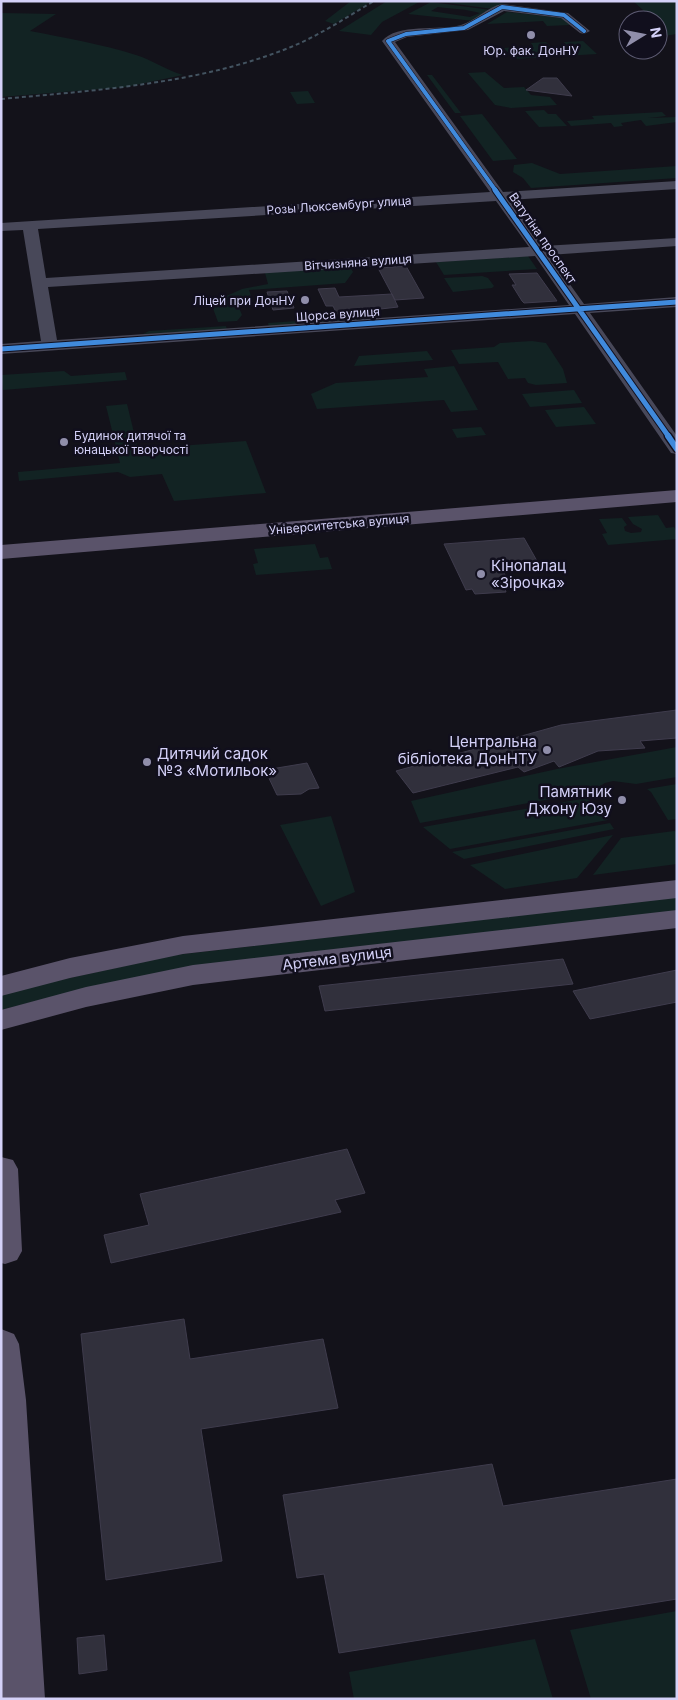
<svg xmlns="http://www.w3.org/2000/svg" width="678" height="1700" font-family="Inter,sans-serif">
  <style>
    .green { fill: #122323; fill-rule: evenodd }
    .building { fill: #31303c; stroke: #3f3c4d }
    .lines { fill: none; stroke-linecap: round; stroke-linejoin: round }
    .minor { fill: #484859; fill-rule: evenodd }
    .major { fill: #5a536a; fill-rule: evenodd }
    .rail { stroke: #435360; stroke-width: 2; stroke-dasharray: 4 3; stroke-linecap: butt }
    .cycleway-far2-casing { stroke: #110f1d; stroke-width: 5 }
    .cycleway-far1-casing { stroke: #110f1d; stroke-width: 7 }
    .cycleway-casing { stroke: #110f1d; stroke-width: 9 }
    .cycleway-far2 { stroke: #408adc; stroke-width: 4 }
    .cycleway-far1 { stroke: #408adc; stroke-width: 5 }
    .cycleway { stroke: #408adc; stroke-width: 6 }
    .poi-dot { fill: #908eaa; stroke: #110f1d; stroke-width: 2 }
    .labels { text-anchor: middle; dominant-baseline: central; stroke-width: 5; stroke-linejoin: round; paint-order: stroke }
    .far-poi-label { font-size: 12px; fill: #d4d1f8; stroke: #110f1d }
    .far-street-label { font-size: 12px; fill: #d4d1f8; stroke: #110f1d }
    .poi-label { font-size: 15px; fill: #d4d1f8; stroke: #110f1d; text-anchor: start }
    .street-label { font-size: 15px; fill: #d4d1f8; stroke: #110f1d }
  </style>
  <rect width="100%" height="100%" fill="#13121a"/>
  <!-- green -->
  <path class="green" d="M351 1H372L334 24 325 21Z
    M387 1H421L382 22 371 35 339 31Z
    M434 1H487L506 4 493 9Z
    M633 1H677V34L658 37V20H654Z
    M431 2 491 10 474 21 408 14ZM438 7C453 9 466 9 480 13L470 17 431 11Z
    M507 12 563 18 570 25 547 26 543 21 487 24Z
    M1 13 56 14 30 31C66 38 101 44 136 55 152 60 166 70 183 75L126 87 1 97Z
    M583 41 597 54 513 59 504 48 533 46 531 43 546 42 550 46H567L564 42Z
    M485 72 504 88 524 87 531 95 550 97 557 105 511 108 495 105 468 73Z
    M427 75H432L461 113H455Z
    M308 91 315 103 297 104 290 92Z
    M544 110 548 114H556L567 126 539 127 525 111Z
    M662 112 666 116 648 118 676 117 677 122 646 126 641 120 621 123 623 126 614 127 611 123 571 126 567 121 594 119 592 116Z
    M482 114 517 159 493 161 460 116Z
    M532 163 560 174 677 166V178L531 188 523 178 513 172 514 165Z
    M528 256 537 269 444 275 436 262Z
    M348 263 353 272 345 283 249 290 253 302 237 303 242 315 237 321 218 322 211 303 242 289 268 284 264 269Z
    M482 276 488 278 494 286 492 288 453 292 444 278Z
    M369 316 382 320 269 327 268 323Z
    M226 326 227 330 143 334 149 331Z
    M532 341 546 343 563 369 567 383 536 385 528 383 525 378 508 379 498 362 459 364 451 350 494 347 500 343Z
    M427 351 433 360 354 366 359 356Z
    M454 366 478 410 451 412 444 400 317 409 311 394 336 383 428 377 424 369Z
    M64 371 71 376 125 372 127 380 3 390 1 375Z
    M574 390 582 403 530 407 522 394Z
    M127 404 138 449 246 441 266 493 174 501 162 474 130 477 118 472 19 481 18 472 120 463 106 406Z
    M584 407 596 424 556 427 545 410Z
    M481 427 486 435 457 438 452 429Z
    M658 515 666 528 674 527 677 532V539L608 545 602 534 607 533 599 519 622 518 627 525 624 527 625 531 631 533 641 532 642 529 633 524 628 517Z
    M315 544 320 558 328 557 332 569 256 575 253 564 258 563 254 549Z
    M677 747V777L636 784 613 781 605 783 593 790 583 793 420 823 411 801 557 769Z
    M677 784V819L668 820 651 792 647 789Z
    M587 798 608 820 450 849 423 827Z
    M331 816 355 892 321 906 280 825Z
    M610 823 614 829 464 859 452 852Z
    M674 831 677 832V864L593 875 621 838Z
    M613 835 577 878 505 889 470 865Z
    M677 897V912L44 999 1 1010V993L175 955Z
    M677 1611V1699H591L570 1630Z
    M535 1639 553 1699H354L349 1672Z"/>
  <!-- building -->
  <path class="building" d="M543 78H557L572 96 526 90Z
    M406 266 424 298 395 300 378 268Z
    M537 273 557 301 524 303 522 301 512 285H516L509 274Z
    M335 288 339 297 392 294 398 307 337 314 333 306H326L318 289Z
    M287 291 294 308 273 310 267 292Z
    M524 538 537 561 500 565 510 585 504 586 506 592 475 594 472 589 466 590 444 544Z
    M677 710V738L640 741 645 748 598 751 559 767 554 761 524 772 518 767 413 793 396 771 561 725Z
    M307 763 319 788 309 789 301 794 277 795 265 770Z
    M563 959 573 984 325 1011 319 986Z
    M677 970V1002L590 1019 573 991Z
    M347 1149 365 1193 335 1200 341 1212 111 1263 104 1235 149 1225 140 1194Z
    M184 1319 190 1359 323 1339 338 1408 201 1429 222 1561 106 1580 81 1334Z
    M492 1464 503 1506 677 1479V1599L339 1653 324 1574 297 1578 283 1495Z
    M104 1635 107 1670 79 1674 77 1638Z"/>
  <g class="lines">
    <!-- minor -->
    <path class="minor" d="M502 4 568 13 590 31 584 34 580 33 561 18 504 11 468 30 407 37 395 42 503 192 677 181V189L509 200 543 246 677 238V246L549 255 584 304 677 297V307L590 313 677 436V454L671 453 575 314 1 354V344L41 341 23 230 1 231V223L490 192 382 41C397 23 439 31 461 25 475 21 487 7 502 4ZM496 201 529 247 46 278 38 229ZM535 256 569 305 57 340 48 287Z"/>
    <!-- major -->
    <path class="major" d="M677 490V502L1 559V545Z
      M677 880V898L183 954 70 978 1 996V976L70 958 183 936Z
      M677 910V928L193 985 86 1007 1 1030V1010L86 987 193 965Z
      M1 1157 13 1160 18 1169 22 1251 17 1260 5 1264 1 1263Z
      M1 1329 14 1334 19 1344 26 1400 45 1699H1Z"/>
    <!-- rail -->
    <path class="rail" d="M1 99C99 90 199 84 291 47 320 35 347 17 374 1"/>
    <defs>
      <path id="cycleway-far2" d="M496 191 388 41 406 34 464 28 502 7 564 15 584 31"/>
      <path id="cycleway-far1" d="M495 190 669 437
        M1 349 677 302"/>
      <path id="cycleway" d="M668 436 677 449"/>
    </defs>
    <!-- cycleway-far2 casing -->
    <use href="#cycleway-far2" class="cycleway-far2-casing"/>
    <!-- cycleway-far1 casing -->
    <use href="#cycleway-far1" class="cycleway-far1-casing"/>
    <!-- cycleway casing -->
    <use href="#cycleway" class="cycleway-casing"/>
    <!-- cycleway-far2 -->
    <use href="#cycleway-far2" class="cycleway-far2"/>
    <!-- cycleway-far1 -->
    <use href="#cycleway-far1" class="cycleway-far1"/>
    <!-- cycleway -->
    <use href="#cycleway" class="cycleway"/>
  </g>
  <!-- markers -->
  <g class="poi-dot">
    <circle cx="531" cy="35" r="5"/>
    <circle cx="305" cy="300" r="5"/>
    <circle cx="64" cy="442" r="5"/>
    <circle cx="481" cy="574" r="5"/>
    <circle cx="547" cy="750" r="5"/>
    <circle cx="147" cy="762" r="5"/>
    <circle cx="622" cy="800" r="5"/>
  </g>
  <g class="labels">
    <!-- far-poi labels -->
    <g class="far-poi-label">
      <text x="531" y="50">Юр. фак. ДонНУ</text>
      <text x="295" y="300" text-anchor="end">Ліцей при ДонНУ</text>
      <text x="74" y="435" text-anchor="start">Будинок дитячої та<tspan x="74" dy="14">юнацької творчості</tspan></text>
    </g>
    <!-- far-street labels -->
    <g class="far-street-label">
      <text transform="translate(339 205) rotate(-4)">Розы Люксембург улица</text>
      <text transform="translate(543 238) rotate(55)">Ватутіна проспект</text>
      <text transform="translate(358 262) rotate(-4)">Вітчизняна вулиця</text>
      <text transform="translate(338 314) rotate(-4)">Щорса вулиця</text>
      <text transform="translate(339 524) rotate(-5)">Університетська вулиця</text>
    </g>
    <!-- poi labels -->
    <g class="poi-label">
      <text x="491" y="565">Кінопалац<tspan x="491" dy="17">«Зірочка»</tspan></text>
      <text x="537" y="741" text-anchor="end">Центральна<tspan x="537" dy="17">бібліотека ДонНТУ</tspan></text>
      <text x="157" y="753">Дитячий садок<tspan x="157" dy="17">№3 «Мотильок»</tspan></text>
      <text x="612" y="791" text-anchor="end">Памятник<tspan x="612" dy="17">Джону Юзу</tspan></text>
    </g>
    <!-- street labels -->
    <g class="street-label">
      <text transform="translate(337 958) rotate(-7)">Артема вулиця</text>
    </g>
  </g>
  <!-- border -->
  <rect width="678" height="1700" fill="none" stroke="#d4d1f8" stroke-width="5"/>
  <!-- north arrow -->
  <g transform="translate(643 35) rotate(80)"><circle r="24" fill="#110f1d" stroke="#5f5d75"/>
  <path d="M0-4L9 19L0 12L-9 19Z" fill="#908eaa"/>
  <text y="-8" font-size="14" font-weight="bold" text-anchor="middle" fill="#d4d1f8">N</text>
  </g>
</svg>
